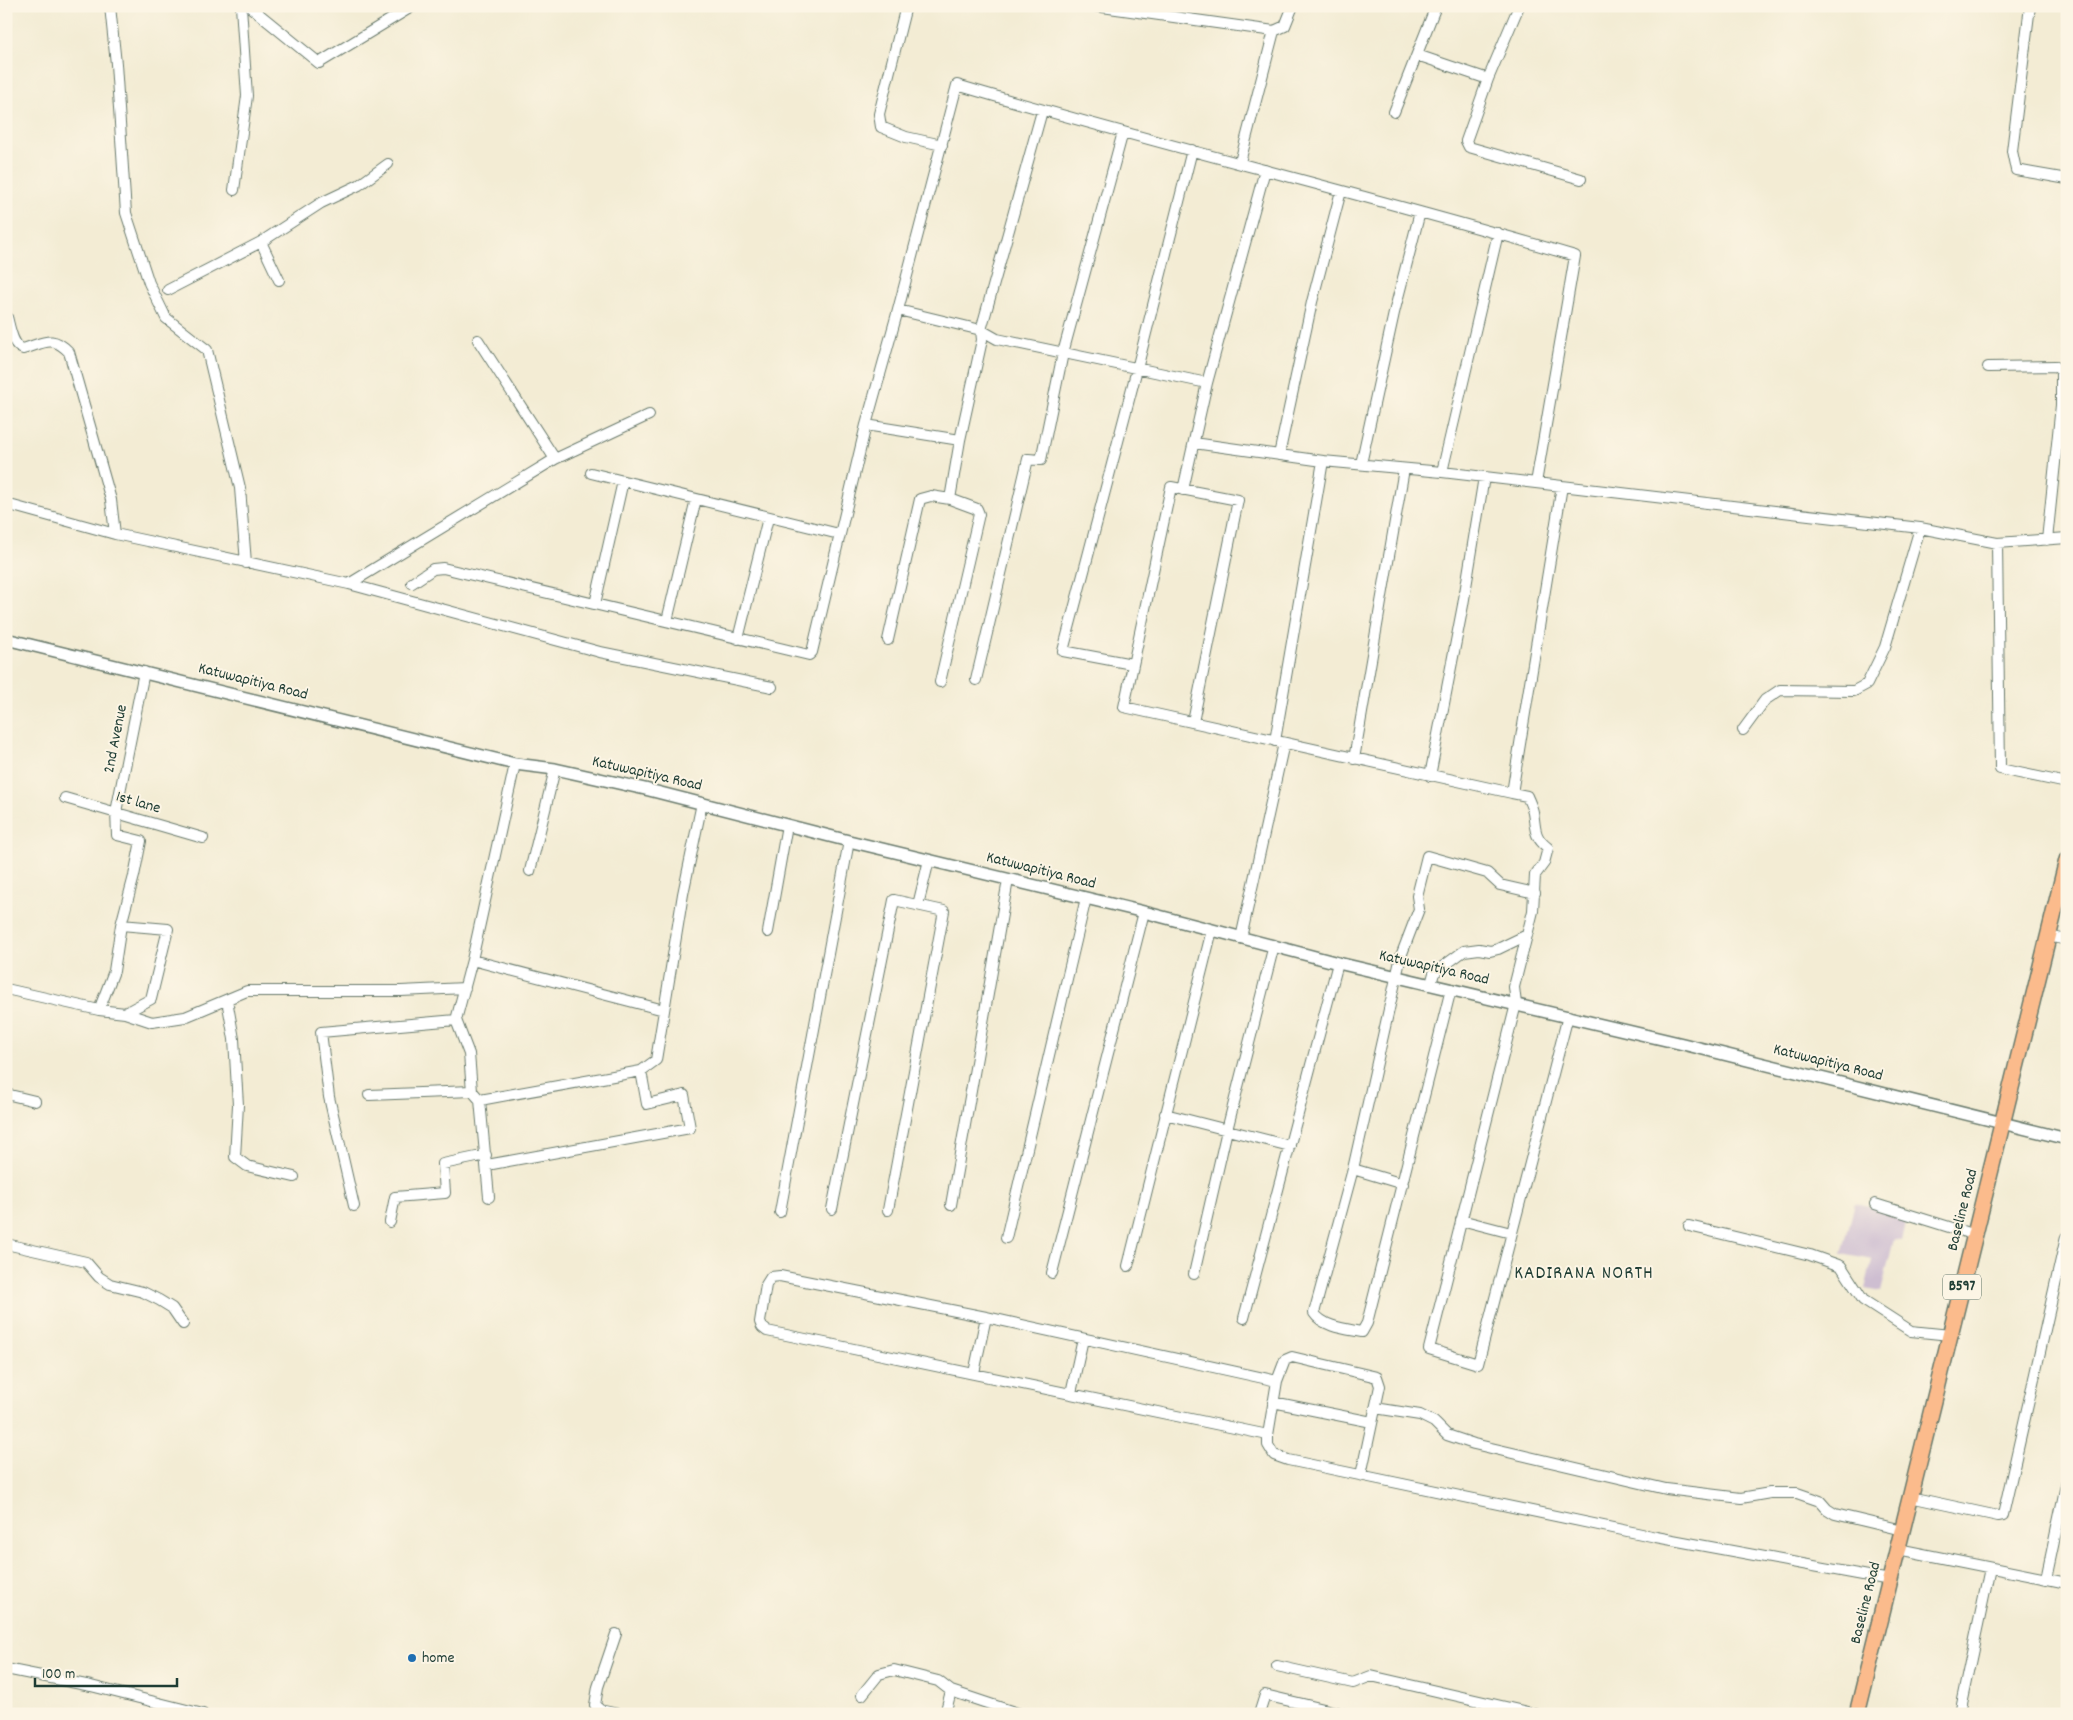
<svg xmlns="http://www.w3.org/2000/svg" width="2073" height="1720" font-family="Dekko,sans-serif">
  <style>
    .industrial { fill: #cebed1 }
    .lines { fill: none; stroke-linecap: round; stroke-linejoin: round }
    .minor-casing { stroke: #697a6c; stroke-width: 12 }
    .tertiary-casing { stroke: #697a6c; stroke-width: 14 }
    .primary-casing { stroke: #697a6c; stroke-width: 18 }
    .minor { stroke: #fff; stroke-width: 10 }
    .tertiary { stroke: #fff; stroke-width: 11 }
    .primary { stroke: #fbbb8c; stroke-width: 15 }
    .poi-dot { fill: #1f6fb2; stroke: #fcf5e5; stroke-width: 2 }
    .labels { text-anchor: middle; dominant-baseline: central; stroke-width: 4; stroke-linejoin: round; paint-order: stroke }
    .shield { fill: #fcf5e5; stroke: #617469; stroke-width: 1 }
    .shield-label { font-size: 15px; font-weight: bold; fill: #1f3d34 }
    .street-label { font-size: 16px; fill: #1f3d34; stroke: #fcf5e5 }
    .poi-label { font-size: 16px; fill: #1f3d34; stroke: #fcf5e5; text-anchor: start }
    .quarter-label { font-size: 19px; letter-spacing: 1px; fill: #1f3d34; stroke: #fcf5e5 }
  </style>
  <rect width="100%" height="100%" fill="#fcf5e5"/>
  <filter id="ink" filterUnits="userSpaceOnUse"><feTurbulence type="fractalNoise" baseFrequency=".02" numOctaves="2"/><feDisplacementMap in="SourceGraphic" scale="10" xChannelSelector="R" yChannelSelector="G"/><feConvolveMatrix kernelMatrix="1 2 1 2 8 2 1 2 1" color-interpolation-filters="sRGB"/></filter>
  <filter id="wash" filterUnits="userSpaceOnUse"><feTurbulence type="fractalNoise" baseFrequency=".0096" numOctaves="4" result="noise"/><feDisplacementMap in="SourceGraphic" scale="20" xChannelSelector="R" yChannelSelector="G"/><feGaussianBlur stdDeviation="1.12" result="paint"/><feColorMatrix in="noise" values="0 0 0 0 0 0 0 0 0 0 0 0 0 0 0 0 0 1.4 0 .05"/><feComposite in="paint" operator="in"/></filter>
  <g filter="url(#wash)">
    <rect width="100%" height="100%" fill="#f3ecd4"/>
    <!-- industrial -->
    <path class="industrial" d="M1855 1203 1907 1215 1901 1240 1894 1239 1881 1292 1865 1289 1872 1260 1842 1254Z"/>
  </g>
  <g filter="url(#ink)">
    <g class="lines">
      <defs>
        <path id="minor" d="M110 6 116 64 126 213 149 283 166 318 207 350 240 488 246 563
          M249 6 319 63 413 6
          M906 6 879 114 881 127 906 137 942 145
          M1095 6 1274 31
          M1519 6 1488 79 1466 141 1469 147 1581 179
          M2030 6 2012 151 2016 170 2067 179
          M1417 55 1488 79
          M1394 112 1436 6
          M1240 162 1274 31 1285 26 1293 6
          M234 190 247 96 241 6
          M261 242 279 280
          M168 290 261 242 321 203 359 185 388 164
          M898 310 866 425 960 440
          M7 317C10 327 12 346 23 349 44 343 52 334 69 352L111 500 115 534 349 584 600 652 772 687
          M478 340 555 459
          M1988 367 2055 366 2061 371V405L2047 540
          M1207 383 1265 170
          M1194 443 1323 461 1442 472 1920 528 1997 543 2067 538
          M1279 455 1312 302 1341 191
          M1361 464 1394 313 1420 212
          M1442 472 1498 233
          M591 473 839 534
          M1183 490 1207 383 997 339 981 330 898 310 957 85C1162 146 1370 195 1575 256L1536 483
          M6 504 115 534
          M1997 543 2000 769 2067 783
          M412 583 433 569 443 568 809 655 812 652 866 425
          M349 584 555 459 649 415
          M595 604 623 481
          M667 621 696 499
          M738 639 768 518
          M888 640 920 499 931 496 950 499 960 440 982 340 981 330 1042 111
          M1132 664 1063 651 1137 369 1192 150
          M976 680 1028 459 1041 460 1063 353 1123 132
          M940 682 979 514 977 509 950 499
          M1193 722 1238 500 1171 487 1124 707 1512 793 1562 486
          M1743 730 1765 700 1780 690 1854 691 1867 684 1885 647 1920 528
          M1275 741 1323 461
          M1354 759 1404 469
          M515 764 472 960 456 1020 469 1054 472 1091 480 1100 641 1071 656 1060 683 894 702 803
          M1430 776 1463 605 1484 477
          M1512 793 1527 796C1529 801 1532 807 1533 812 1536 829 1533 836 1548 848L1544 863 1535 875 1533 911 1514 987 1516 1004 1429 1349 1478 1364 1568 1016
          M65 798 203 838
          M530 871 555 769
          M918 905 929 860
          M121 925 114 971 99 1010 125 1013 151 999 168 929 121 925 134 876 141 841 117 835 116 812 144 672
          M768 932 787 825
          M2048 936 2067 940
          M1241 938 1284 743
          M472 960 664 1010
          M1431 984 1434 973 1464 951 1479 949 1490 951 1498 949 1527 935
          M6 989 99 1010
          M1451 989 1367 1323 1362 1332C1346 1329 1323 1327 1314 1313L1353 1169 1401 956 1419 909 1417 896 1427 856 1487 873 1500 885 1535 893
          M227 1000 234 1039 238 1105 235 1157 247 1166 294 1177
          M125 1013 152 1022 185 1017 247 991H401L465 988
          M6 1094 35 1101
          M369 1095 472 1091
          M480 1100 489 1197
          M1165 1114 1290 1146
          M487 1165 690 1128 684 1095 647 1104 641 1071
          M1353 1169 1403 1184
          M1875 1204 1975 1235
          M951 1205 1008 880
          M354 1206 329 1097 321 1032 456 1020
          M832 1209 894 900 944 911 888 1210
          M780 1212 849 841
          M1461 1220 1511 1233
          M390 1222 395 1197 445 1193 443 1164 486 1155
          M1689 1226 1810 1255 1841 1266 1863 1300 1911 1331 1950 1335
          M1006 1238 1086 898
          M6 1244 86 1262 99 1277 110 1284 143 1292 159 1300 172 1308 183 1324
          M1128 1266 1212 930
          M1052 1273 1144 912
          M1194 1274 1227 1130 1274 945
          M1244 1318 1338 963
          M974 1373 986 1317
          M1277 1381 1285 1360 1292 1357 1377 1377 1380 1386 1361 1475
          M1071 1393 1083 1339
          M1273 1402 1372 1422
          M1375 1408 1420 1415 1434 1422 1447 1435 1474 1444 1666 1489 1741 1498 1770 1493H1797L1820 1501 1827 1509 1835 1514 1902 1530
          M1268 1435 767 1331 762 1327 760 1322 766 1285 771 1277 780 1276 986 1317 1277 1381 1268 1435V1445L1274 1455 1288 1460 1656 1537 1890 1580
          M1910 1497 1998 1516 2003 1515 2066 1237
          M1898 1549 2067 1583
          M2046 1579 2067 1480
          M616 1634 598 1687 595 1705 600 1710 618 1714
          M1277 1666 1353 1683 1371 1676 1536 1714
          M6 1669 91 1686 203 1714
          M862 1695 879 1674 894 1670 938 1681 951 1691 1020 1714
          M945 1714 951 1691
          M1259 1714 1265 1695 1345 1714
          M1959 1714 1990 1568"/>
        <path id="tertiary" d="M6 639 515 764 555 769 645 789 849 841 1144 912 1338 963 1683 1044 2067 1139"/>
        <path id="primary" d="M1857 1714 2067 860"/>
      </defs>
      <!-- minor casing -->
      <use href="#minor" class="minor-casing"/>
      <!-- tertiary casing -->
      <use href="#tertiary" class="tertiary-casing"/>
      <!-- primary casing -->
      <use href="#primary" class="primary-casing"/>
      <!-- minor -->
      <use href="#minor" class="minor"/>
      <!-- tertiary -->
      <use href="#tertiary" class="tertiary"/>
      <!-- primary -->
      <use href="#primary" class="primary"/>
    </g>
  </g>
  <!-- markers -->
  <circle class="poi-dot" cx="412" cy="1658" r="5"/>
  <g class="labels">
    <!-- shield labels -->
    <rect class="shield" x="1943" y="1274.5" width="38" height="25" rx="4"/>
    <g class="shield-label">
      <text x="1962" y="1287">B597</text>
    </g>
    <!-- street labels -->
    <g class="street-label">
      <text transform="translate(253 682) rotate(14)">Katuwapitiya Road</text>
      <text transform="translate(116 739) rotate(-79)">2nd Avenue</text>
      <text transform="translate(647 774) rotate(13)">Katuwapitiya Road</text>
      <text transform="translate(138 803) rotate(16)">1st lane</text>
      <text transform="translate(1041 871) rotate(14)">Katuwapitiya Road</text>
      <text transform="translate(1434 968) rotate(13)">Katuwapitiya Road</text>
      <text transform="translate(1828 1063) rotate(14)">Katuwapitiya Road</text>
      <text transform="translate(1963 1210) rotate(-76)">Baseline Road</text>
      <text transform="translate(1866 1603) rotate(-76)">Baseline Road</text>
    </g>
    <!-- poi labels -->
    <g class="poi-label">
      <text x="422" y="1658">home</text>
    </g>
    <!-- quarter labels -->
    <g class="quarter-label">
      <text x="1584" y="1274">KADIRANA NORTH</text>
    </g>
  </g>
  <!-- margin -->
  <rect width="2073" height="1720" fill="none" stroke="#fcf5e5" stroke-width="25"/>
  <!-- scale -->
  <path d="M35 1678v8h142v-8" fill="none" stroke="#1f3d34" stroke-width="2.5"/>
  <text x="42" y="1678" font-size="15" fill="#1f3d34" stroke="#fcf5e5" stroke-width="4" paint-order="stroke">100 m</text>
</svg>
